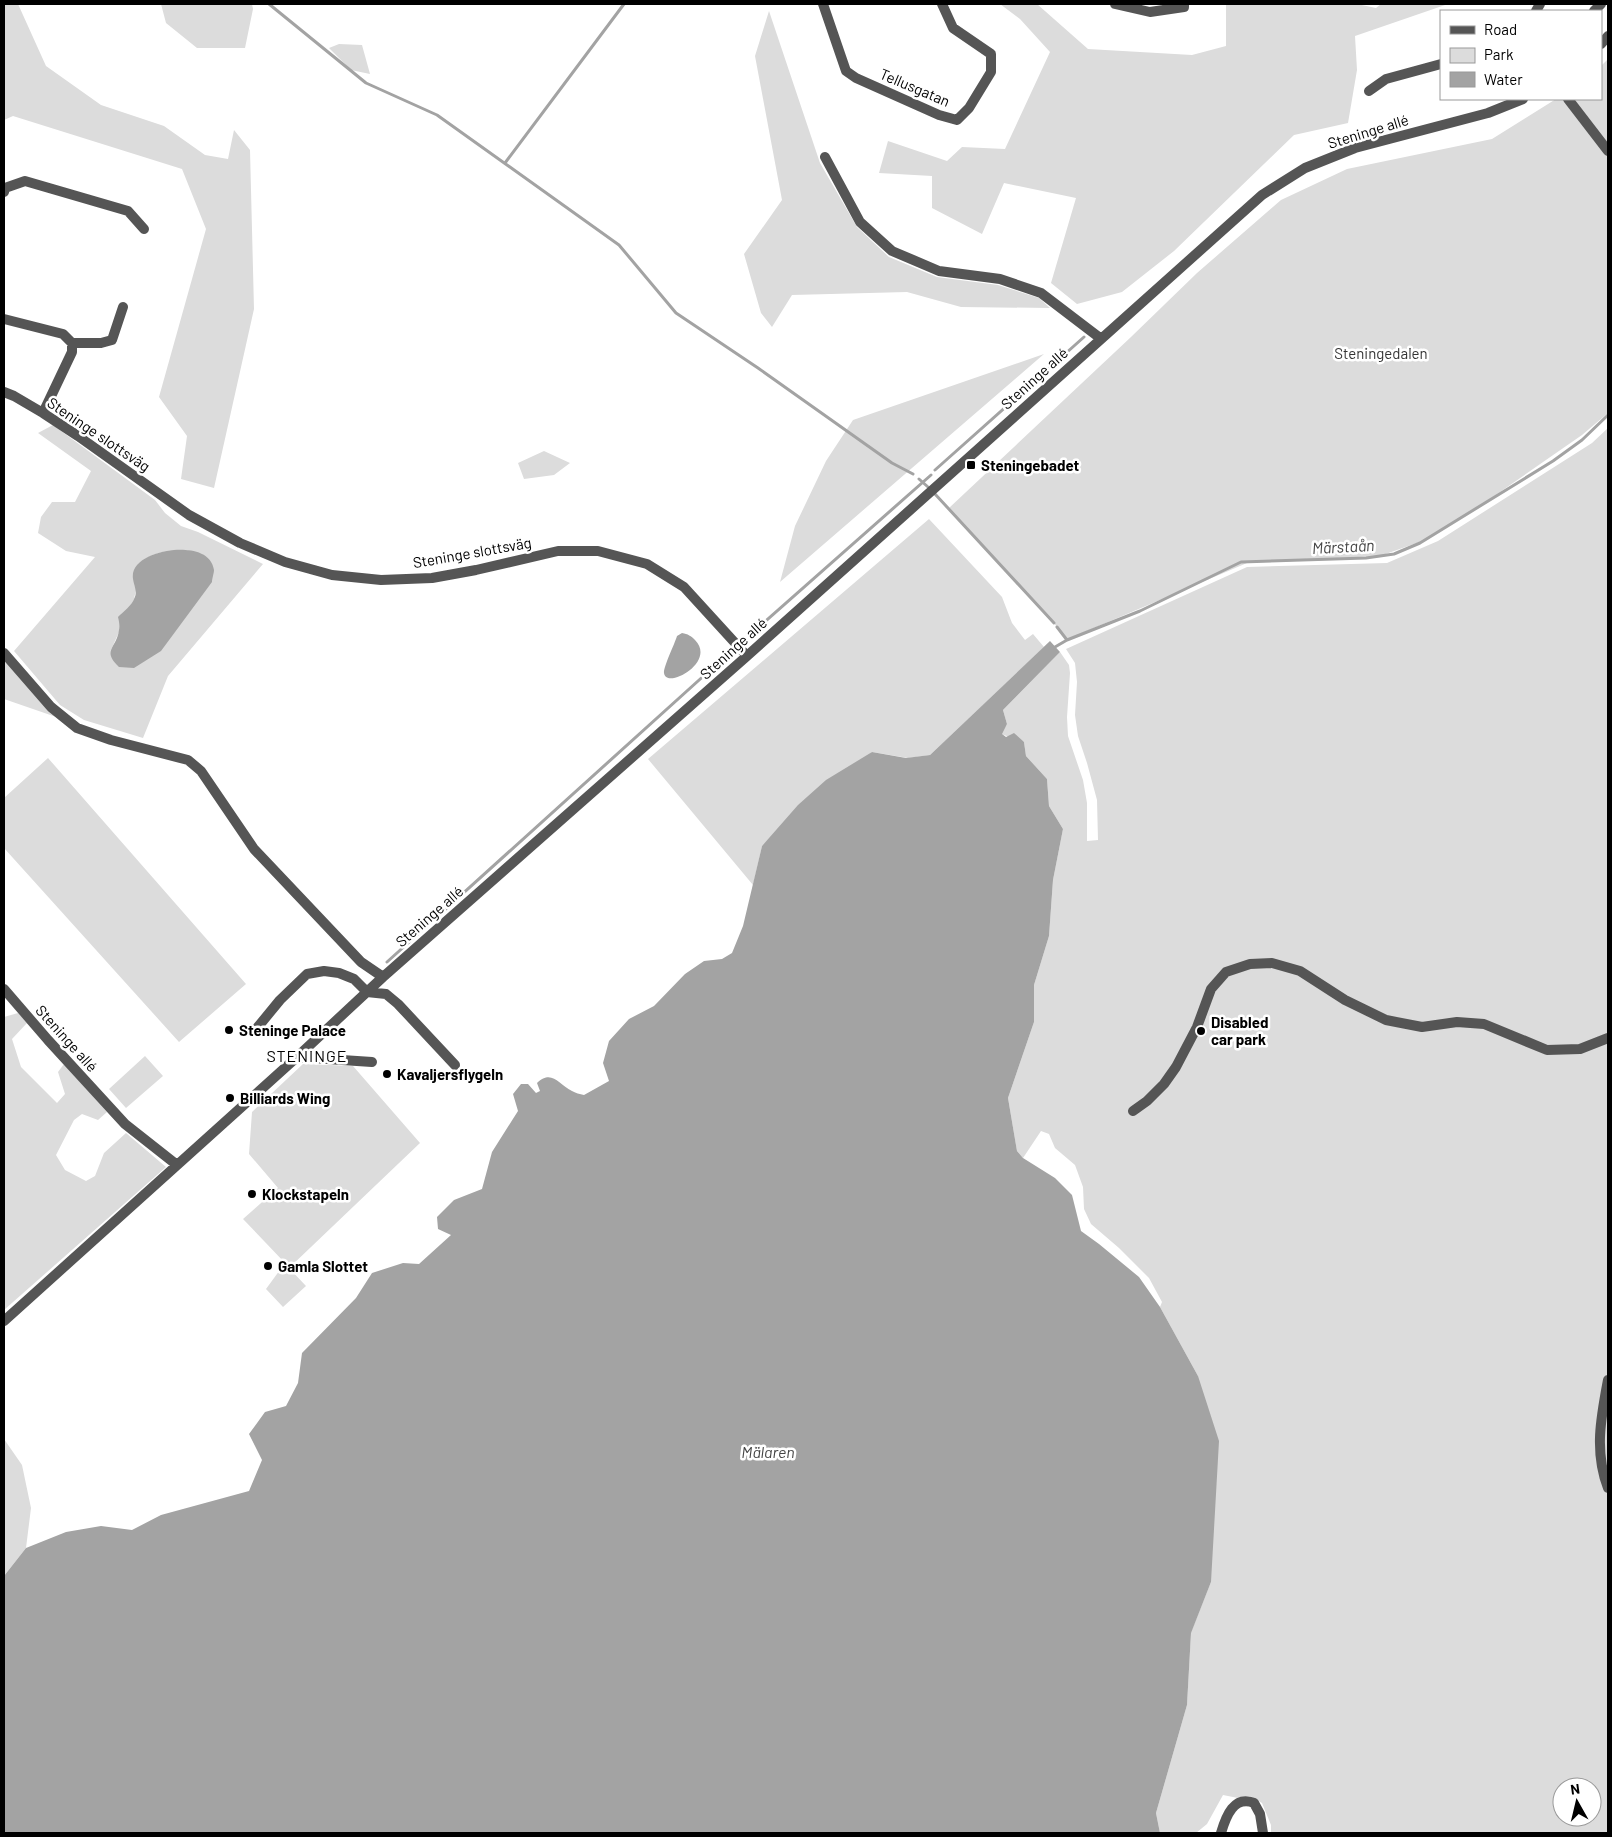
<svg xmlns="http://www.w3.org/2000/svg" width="1612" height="1837" font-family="Barlow,sans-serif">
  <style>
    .green { fill: #dcdcdc; fill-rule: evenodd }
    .water { fill: #a3a3a3 }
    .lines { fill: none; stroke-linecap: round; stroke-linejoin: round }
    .stream { stroke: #a3a3a3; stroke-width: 3 }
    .minor { stroke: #555; stroke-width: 10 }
    .poi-dot { fill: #000; stroke: #fff; stroke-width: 2 }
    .labels { text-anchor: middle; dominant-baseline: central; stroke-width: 5; stroke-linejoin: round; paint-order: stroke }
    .street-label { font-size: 15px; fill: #000; stroke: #fff }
    .park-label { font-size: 15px; fill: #333; stroke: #fff }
    .poi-label { font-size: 15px; font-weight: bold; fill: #000; stroke: #fff; text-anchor: start }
    .water-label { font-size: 16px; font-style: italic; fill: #444; stroke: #fff }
    .neighbourhood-label { font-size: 16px; letter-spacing: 1px; fill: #000; stroke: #fff }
  </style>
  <rect width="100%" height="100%" fill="#fff"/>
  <!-- green -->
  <path class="green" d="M4 4H18L46 66 101 105 164 126 205 155 228 159 234 130 250 150 254 309 214 488 181 479 187 436 159 397 206 229 182 169 13 116 4 120Z
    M161 4H252L253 9 245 48H197L166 23Z
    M1000 4H1037L1088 49 1192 55 1226 46V4H1357L1376 8 1381 4H1448L1355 36 1357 70 1348 123 1294 135 1174 251 1122 292 1077 304 1051 283 1076 198 1004 183 982 234 932 208V176L879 173 888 141 947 161 962 147 1005 149 1050 52 1020 19Z
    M769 11 820 163 857 227 889 257 937 277 998 285 1039 298 1050 308 961 307 907 292 792 295 772 327 761 313 744 254 782 200 755 56Z
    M339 44 362 45 370 74 351 70 329 48Z
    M1608 59V413L1582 435 1477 508 1428 539 1380 556 1247 563 1068 639 949 508 1131 337 1197 273 1281 200 1347 169 1492 139 1556 99H1601V66Z
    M1044 354 780 582 795 526 826 461 853 420Z
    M53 425 155 500 165 513 181 526 198 532 263 564 168 676 143 738 84 720 60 705 14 651 95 557 66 551 38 533 41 517 52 502H75L91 471 38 433ZM188 550 110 652 134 599 142 561C157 551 170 550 188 550Z
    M1608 428V1833H1271V1825L1262 1803 1250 1796 1238 1798 1223 1795 1207 1824 1196 1833H1160L1156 1813 1187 1705 1191 1632 1211 1582 1198 1376 1160 1307 1162 1302 1149 1278 1119 1248 1091 1224 1084 1209 1083 1187 1075 1165 1055 1148 1049 1134 1041 1131 1023 1158 1017 1151 1008 1098 1034 1022V985L1049 936 1053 880 1063 829 1049 806 1047 779 1026 756 1024 742 1001 734 1007 724 1003 710 1060 652 1069 665 1070 673 1067 717 1068 736 1083 780 1087 803V841L1098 840 1097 800 1087 763 1078 736 1075 715 1077 682 1075 663 1066 649 1247 567 1387 563 1438 541 1592 443ZM1562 1787H1592V1817H1562Z
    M544 451 570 463 554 475 524 479 518 463Z
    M929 519 1002 597 1012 623 1025 640 1033 634 1044 647 930 755 908 758 872 752 762 846 753 885 648 759Z
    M4 658 59 718 4 699Z
    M48 758 246 984 179 1042 4 848V798Z
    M18 1013 27 1023 12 1039 21 1067 57 1103 65 1094 58 1072 64 1064 107 1112 98 1120 82 1114 74 1120 56 1155 65 1170 86 1181 95 1176 104 1153 126 1133 166 1167 4 1310V1017Z
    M145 1056 163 1076 126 1108 109 1089Z
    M303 1064 353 1066 420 1143 289 1268 306 1286 283 1307 266 1289 285 1263 243 1219 278 1188 249 1154 252 1112Z
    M4 1439 22 1465 31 1508 26 1548 4 1576Z"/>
  <!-- water -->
  <path class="water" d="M174 550C189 549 211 551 214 570 214 573 212 579 212 582L161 651 134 668 119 667C101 650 117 648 119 630 120 626 119 621 118 617 123 612 132 605 134 599 138 592 134 586 133 579 130 559 160 551 174 550Z
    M682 633C688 634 691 636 695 640 717 662 666 690 664 673 663 668 675 643 677 636Z
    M1050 641 1060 652 1003 710 1007 724 1002 734 1006 737 1014 733 1024 742 1026 756 1047 779 1049 806 1063 829 1053 880 1049 936 1034 985V1022L1008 1098 1017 1151 1023 1158 1055 1178 1072 1195 1081 1231 1099 1244 1139 1277 1160 1307 1198 1376 1219 1441 1211 1582 1191 1633 1187 1705 1156 1813 1160 1833H4V1576L26 1548 66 1532 101 1526 132 1530 161 1515 249 1491 262 1460 249 1434 265 1412 286 1406 298 1383 302 1353 356 1298 372 1273 403 1263 419 1264 451 1235 438 1229 437 1217 454 1200 482 1189 492 1152 518 1111 513 1094 521 1084H528L536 1093 540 1091 537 1083C552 1069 558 1084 572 1091 575 1093 580 1094 584 1095L609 1081 603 1063 609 1041 629 1019 654 1006 685 974 704 961 722 959 732 953 743 926 762 846 798 805 826 780 872 752 906 758 930 755Z"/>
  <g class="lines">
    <!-- stream -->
    <path class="stream" d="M269 4 366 83 437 115 619 245 676 313 758 368 892 463 913 474
      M505 163 624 4
      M935 470 1084 337
      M919 479 928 487
      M935 494 1054 623
      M1057 627 1067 640
      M752 633 931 475
      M1055 647 1067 640 1140 611 1241 562 1366 558 1394 554 1420 543 1553 461 1582 440 1608 415
      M387 962 729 653"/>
    <!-- minor -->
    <path class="minor" d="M823 4 846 71 856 78 939 115 957 120 969 108 991 72V54L953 28 942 4
      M1115 4 1150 12 1184 7V4
      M1536 11 1540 4
      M1594 11 1601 4
      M1601 44 1608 36
      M1369 91 1386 79 1441 64
      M1568 99 1608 151
      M825 157 860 222 892 251 939 271 1000 279 1041 293 1100 338
      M4 192 5 188 25 181 128 211 144 229
      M4 319 63 334 72 343V352L43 413
      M72 343H101L112 340 123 307
      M4 392 14 396 43 413 78 436 189 515 240 543 285 562 332 575 381 580 432 578 476 570 558 551H598L647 564 684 587 747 656
      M4 653 51 707 77 728 111 740 188 760 201 771 254 849 361 962 383 977 747 656 1262 195 1305 168 1355 148 1488 113 1523 99
      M4 989 48 1040 125 1124 177 1165
      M257 1028 280 1000 307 974 324 971 339 973 354 979 367 992 386 994 398 1004 455 1065
      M297 1057 372 1062
      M1133 1111 1147 1101 1164 1084 1176 1067 1197 1027 1211 989 1226 972 1250 964 1272 963 1300 971 1345 1000 1386 1020 1422 1027 1457 1022 1484 1024 1547 1050 1580 1049 1608 1038
      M4 1321 297 1057 383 977
      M1608 1380C1601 1417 1594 1452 1608 1488
      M1221 1833C1226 1816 1234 1795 1254 1803L1260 1814 1263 1833"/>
  </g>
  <!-- markers -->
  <g class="poi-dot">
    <rect x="966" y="460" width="10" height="10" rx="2.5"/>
    <circle cx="229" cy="1030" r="5"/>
    <circle cx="1201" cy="1031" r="5"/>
    <circle cx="387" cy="1074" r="5"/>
    <circle cx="230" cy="1098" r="5"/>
    <circle cx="252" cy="1194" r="5"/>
    <circle cx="268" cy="1266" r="5"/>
  </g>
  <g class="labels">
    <!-- street labels -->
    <g class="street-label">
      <text transform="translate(915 87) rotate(23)">Tellusgatan</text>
      <text transform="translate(1368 131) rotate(-17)">Steninge allé</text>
      <text transform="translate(1034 378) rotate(-42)">Steninge allé</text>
      <text transform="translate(99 434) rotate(34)">Steninge slottsväg</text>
      <text transform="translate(472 552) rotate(-10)">Steninge slottsväg</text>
      <text transform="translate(733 648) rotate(-42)">Steninge allé</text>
      <text transform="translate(429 916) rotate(-41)">Steninge allé</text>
      <text transform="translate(67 1038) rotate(48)">Steninge allé</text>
    </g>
    <!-- park labels -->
    <g class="park-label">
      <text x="1381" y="353">Steningedalen</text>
    </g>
    <!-- poi labels -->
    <g class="poi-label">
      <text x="981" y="465">Steningebadet</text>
      <text x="1211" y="1022">Disabled<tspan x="1211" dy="17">car park</tspan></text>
      <text x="239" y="1030">Steninge Palace</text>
      <text x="397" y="1074">Kavaljersflygeln</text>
      <text x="240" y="1098">Billiards Wing</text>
      <text x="262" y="1194">Klockstapeln</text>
      <text x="278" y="1266">Gamla Slottet</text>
    </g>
    <!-- water labels -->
    <g class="water-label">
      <text transform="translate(1343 546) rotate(-3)">Märstaån</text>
      <text x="768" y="1451">Mälaren</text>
    </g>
    <!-- neighbourhood labels -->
    <g class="neighbourhood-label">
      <text x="307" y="1055">STENINGE</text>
    </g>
  </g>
  <!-- border -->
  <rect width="1612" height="1837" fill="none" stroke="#000000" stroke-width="10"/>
  <!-- legend -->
  <rect x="1440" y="10" width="162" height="90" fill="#ffffff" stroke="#999999"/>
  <rect x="1450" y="26" width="25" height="8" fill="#555555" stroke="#999999"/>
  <text x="1484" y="35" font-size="15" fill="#000000">Road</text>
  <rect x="1450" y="48" width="25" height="15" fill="#dcdcdc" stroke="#999999"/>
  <text x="1484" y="60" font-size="15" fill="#000000">Park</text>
  <rect x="1450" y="72" width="25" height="15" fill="#a3a3a3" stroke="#999999"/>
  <text x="1484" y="85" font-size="15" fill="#000000">Water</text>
  <!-- north arrow -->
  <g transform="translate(1577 1802) rotate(352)"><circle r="24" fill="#ffffff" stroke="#999999"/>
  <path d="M0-4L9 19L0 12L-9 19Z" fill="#000000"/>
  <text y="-8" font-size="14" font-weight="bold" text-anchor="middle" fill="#000000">N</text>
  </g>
</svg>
